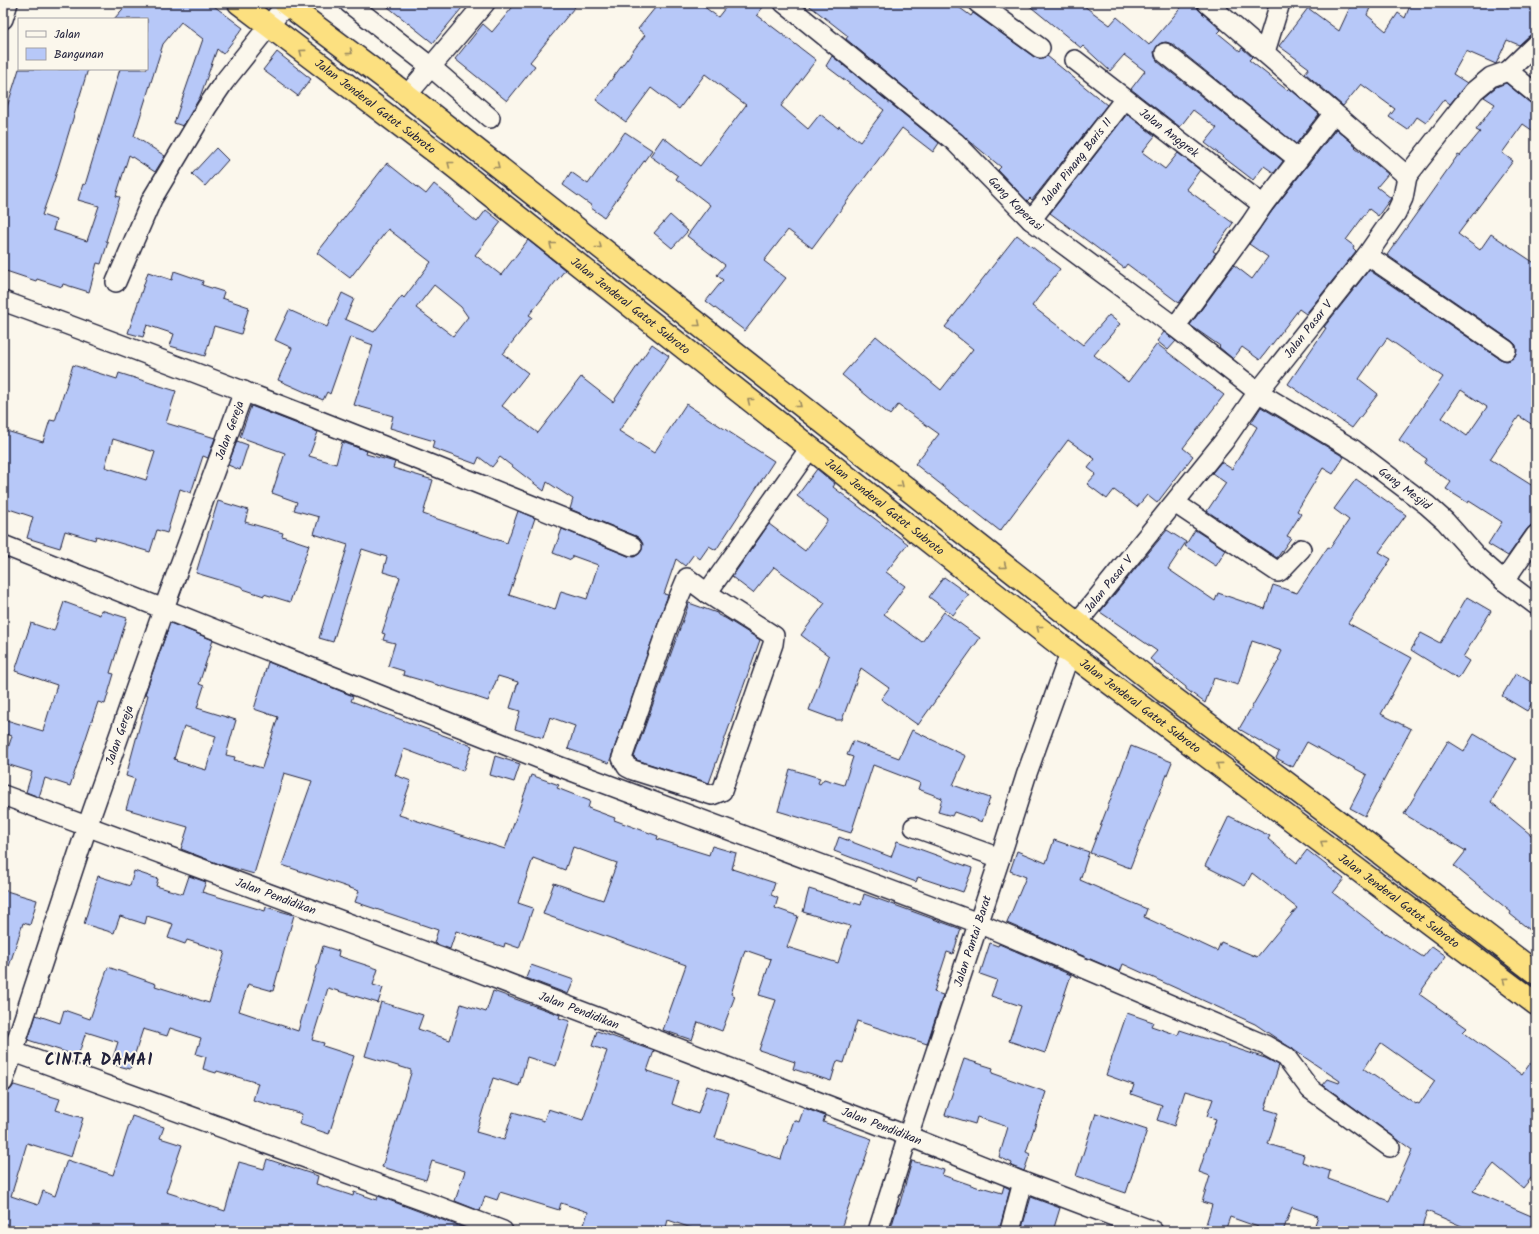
<svg xmlns="http://www.w3.org/2000/svg" width="1539" height="1234" font-family="Kalam,sans-serif">
  <style>
    .building { fill: #b7c8f8; stroke: #22223b; fill-rule: evenodd }
    .lines { fill: none; stroke-linecap: round; stroke-linejoin: round }
    .minor-casing { stroke: #22223b; stroke-width: 22 }
    .trunk-casing { stroke: #22223b; stroke-width: 25 }
    .minor { stroke: #fbf7ec; stroke-width: 19 }
    .trunk { stroke: #fce080; stroke-width: 22 }
    .oneway { stroke: #9a8a61 }
    .labels { text-anchor: middle; dominant-baseline: central; stroke-width: 4; stroke-linejoin: round; paint-order: stroke }
    .street-label { font-size: 12px; fill: #22223b; stroke: #fbf7ec }
    .district-label { font-size: 16px; font-weight: bold; letter-spacing: 1px; fill: #22223b; stroke: #fbf7ec }
  </style>
  <rect width="100%" height="100%" fill="#fbf7ec"/>
  <filter id="ink" filterUnits="userSpaceOnUse"><feTurbulence type="fractalNoise" baseFrequency=".025" numOctaves="2"/><feDisplacementMap in="SourceGraphic" scale="8" xChannelSelector="R" yChannelSelector="G"/><feConvolveMatrix kernelMatrix="1 2 1 2 8 2 1 2 1" color-interpolation-filters="sRGB"/></filter>
  <g filter="url(#ink)">
    <!-- building -->
    <path class="building" d="M128 3H210L243 28 223 54 217 49 200 97 183 126 174 123 203 39 181 22 163 44 134 136 165 156 155 172 129 155 116 196 120 197 106 241 108 242 101 264 97 263 89 292 63 284 62 287 37 279 36 281 3 270V120L19 69H88L55 178 42 215 56 220 53 230 87 241 99 206 78 200 83 184 85 185 120 69H147V19H114Z
      M383 3H466L433 43Z
      M516 3H578L530 62 535 66 507 101 455 59 483 24 492 32Z
      M659 3H699L718 17 729 3H766L757 15 816 60 781 106 808 129 820 114 838 128 839 126 860 142 884 110 826 66 832 56 939 143 933 152 902 128 812 248 788 230 764 261 786 278 745 331 706 301 723 280 717 275 725 265 687 236 710 205 676 179 678 176 650 156 663 137 700 166 746 105 705 74 679 109 651 88 626 122 596 100 645 35 638 29Z
      M806 3H953L971 16 973 13 1034 57 1039 59 1047 56 1107 105 1032 200 1030 198 1027 201 998 170 1001 167 846 39 848 36Z
      M1026 3H1080L1110 25 1117 17 1149 45 1185 3H1196L1197 7 1200 11 1221 30 1218 33 1240 51 1242 48 1252 57 1249 60 1287 90 1289 88 1319 114 1296 144 1172 44 1166 42 1161 43 1157 46 1154 52 1155 57 1158 62 1283 161 1274 173 1264 166 1253 180 1205 143 1217 128 1193 110 1180 127 1131 89 1145 71 1124 55 1110 71 1083 46 1081 48Z
      M1352 3H1372L1367 15 1386 31 1398 13 1405 18 1411 3H1536V33L1529 36 1519 45 1507 40 1496 64 1466 51 1453 74 1467 83 1450 104 1444 99 1426 123 1417 117 1408 130 1389 117 1395 109 1361 84 1343 106 1305 73 1309 68 1279 46 1308 8 1339 31Z
      M277 52 311 79 298 96 263 70Z
      M1506 83 1529 102 1536 105V133L1523 124 1502 153 1513 161 1458 234 1480 250 1491 234 1536 264V427L1519 416 1490 459 1536 488V524L1531 525 1527 529 1508 556 1488 544 1502 522 1469 501 1468 503 1446 489 1451 482 1424 463 1427 459 1399 440 1443 377 1387 338 1359 379 1378 394 1352 428 1288 384 1326 328 1324 327 1369 270 1500 359 1506 361 1510 360 1515 356 1517 350 1516 345 1512 341 1387 255 1458 155 1460 156 1480 132 1476 130 1495 104 1484 97 1496 87ZM1461 390 1487 407 1467 436 1442 418Z
      M1127 114 1155 136 1142 152 1165 169 1178 153 1200 170 1186 189 1233 223 1213 251 1216 253 1179 303 1127 264 1124 268 1050 213Z
      M1336 129 1356 146 1355 147 1388 174 1377 187 1391 198 1378 216 1369 209 1346 240 1354 246 1353 248 1356 251 1306 314 1299 309 1260 360 1242 347 1233 359 1219 347 1220 346 1190 325 1234 265 1252 279 1268 257 1249 244 1272 211Z
      M625 132 652 150 604 217 591 208 592 206 563 185 571 172 588 184Z
      M216 148 228 160 205 186 192 174Z
      M387 163 426 194 434 184 454 200 453 202 477 222 486 210 501 222 475 255 501 275 528 240 565 270 529 315 532 317 503 354 528 373 502 406 538 433 581 377 613 402 652 344 669 356 619 431 654 453 686 404 774 461 716 550 709 546 700 559 694 554 685 566 676 559 664 594 668 595 609 763 568 749 575 726 550 717 543 738 515 729 520 711 510 708 518 682 498 676 488 701 476 697V696L403 675 404 671 388 666 395 643 383 640 385 634 382 633 400 577 383 572 387 557 362 549 333 642 319 638 348 545 314 534 319 517 294 510 297 502 272 493 285 453 240 437 251 406 318 432 309 456 336 464 342 442 367 451 366 454 395 462 393 468 433 480 423 514 507 543 518 511 535 518 509 595 555 610 561 591 587 599 598 565 573 556 571 560 553 553 562 529 628 556 634 557 639 554 642 550 643 544 640 539 636 536 570 509 573 499 547 482 544 491 500 457 492 467 479 457 476 464 432 448 434 441 390 428 393 416 354 405 373 345 350 337 330 394 327 392 323 400 278 380 292 348 275 340 289 310 327 327 342 293 354 299 345 319 374 332 402 296 404 298 431 262 388 229 350 278 317 253ZM434 285 461 307 468 317 453 336 416 308Z
      M670 215 688 231 672 248 654 233Z
      M1017 235 1060 269 1032 306 1083 345 1109 315 1120 324 1094 355 1128 382 1157 344 1224 395 1183 448 1193 456 1157 503 1147 495 1137 507 1114 490 1107 499 1087 484 1096 474 1088 468 1095 459 1068 440 1000 531 915 464 939 434 898 405 890 415 842 375 876 336 941 390 973 349 945 327Z
      M174 271 203 281 202 285 224 292 222 298 249 307 241 334 214 326 205 356 170 346 174 334 147 325 143 337 128 333 148 272 172 280Z
      M1164 332 1176 341 1168 350 1157 341Z
      M73 365 117 379 119 373 176 391 166 423 215 438 208 458 203 456 191 493 180 489 167 533 157 530 150 552 96 536 95 540 65 531 60 548 27 538 33 517 3 507V430L43 442 50 420 55 421ZM113 439 155 452 146 480 105 467Z
      M1261 407 1344 457 1333 474 1323 468 1297 511 1301 514 1287 536 1291 538 1277 558 1207 511 1226 483 1212 473 1221 462 1232 469 1257 427 1251 423Z
      M237 441 248 445 240 470 228 465Z
      M817 469 835 484 833 487 908 544 886 572 905 586 884 614 922 642 944 612 980 638 918 725 881 699 889 688 861 668 842 720H836L809 710 829 656 801 635 825 603 774 567 753 593 732 577 769 524 805 551 828 520 797 496Z
      M1356 479 1406 515 1379 552 1391 559 1348 623 1412 658 1381 714 1411 729 1365 816 1350 808 1367 775 1307 742 1293 767 1276 758 1279 752 1239 729 1279 660 1278 659 1282 651 1252 641 1238 685 1214 678 1205 703 1186 689V687L1150 659 1157 651 1100 612 1167 530 1186 542 1168 569 1215 601 1218 593 1265 609 1273 585 1297 593 1328 547 1330 548 1349 520 1334 509Z
      M218 501 248 510 245 522 283 533 282 536 309 545 290 602 264 594V596L243 589V587L196 573Z
      M1195 530 1226 550 1216 566 1185 546Z
      M944 577 969 595 953 615 929 597Z
      M1467 597 1491 611 1463 657 1469 661 1458 679 1411 650 1421 633 1440 643Z
      M64 602 100 615 101 610 127 618 110 673 114 674 105 704 98 702 70 786 45 778 39 797 26 792 32 772 3 763 12 736 3 733V719L43 731 57 685 15 671 31 623 54 631Z
      M689 603 717 613 718 615 725 618 760 640 709 783 637 760 634 757Z
      M170 623 213 640 199 684 204 686 197 708 236 720 226 755 235 757 234 760 262 768 278 717 254 709 268 662 353 696 351 701 472 746 463 771 404 749 395 775 411 781 399 815 505 849 531 775 559 785 557 788 590 801 588 808 615 818 614 820 658 836 657 839 709 855 712 846 736 853 732 869 775 883 771 895 778 898 775 908 798 916 787 947 838 963 850 926 803 912 809 889 861 905 864 894 961 929 953 954 947 952 934 992 943 995 927 1044 857 1021 844 1063 837 1061 831 1081 793 1069 795 1062 759 1050 776 1000 759 995 771 959 745 950 731 994 735 996 722 1031 698 1022 692 1040 663 1030 686 965 543 914 554 883 603 900 617 863 573 847 565 870 533 858 518 903 533 908 519 948 505 943 504 947 456 931 450 949 434 943 438 930 355 902 359 891 282 865 312 781 284 773 254 874 219 864 181 849 188 827 126 809 135 779 126 776 148 695 145 694ZM184 726 216 736 206 770 176 761 177 760 174 759Z
      M1516 673 1536 685V696L1527 711 1502 696Z
      M912 730 966 756 953 785 990 798 982 822 954 812 952 816 938 812 942 798 918 789 920 783 873 765 851 833 778 811 790 769 820 778 818 783 820 784 824 779 844 785 853 757 847 755 853 741 899 758Z
      M1474 734 1516 759 1491 802 1536 839V923L1530 930 1510 914 1511 912 1454 866 1466 851 1404 814 1448 741 1464 751Z
      M1131 746 1172 762 1130 868 1090 853Z
      M495 756 520 764 514 782 490 775Z
      M1229 816 1270 836 1268 839 1297 863 1307 850 1344 879 1333 893 1386 934V933L1423 957 1432 946 1446 956 1419 994 1467 1028 1463 1032 1522 1075 1536 1055V1172L1523 1188 1494 1164 1473 1191 1536 1218V1231H1473L1427 1211 1421 1231H1313L1318 1216 1292 1207 1283 1231H1257L1258 1227 1230 1217 1225 1231H1204L1212 1205 1202 1202 1210 1176 1199 1172 1216 1119 1207 1116 1213 1099 1185 1091 1174 1126 1157 1120 1162 1105 1131 1094 1134 1085 1106 1075 1127 1013 1153 1022 1151 1026 1178 1035 1180 1030 1265 1058 1279 1065 1265 1109 1278 1113 1268 1144 1304 1155 1302 1162 1330 1171 1328 1179 1389 1201 1412 1150 1323 1085 1328 1079 1339 1083 1340 1081 1255 1024 1123 964 1120 972 1007 923 1026 877 1010 871 1017 851 1046 863 1054 840 1089 852 1080 880 1147 909 1144 917 1217 951 1221 942 1257 957 1297 908 1252 873 1245 886 1205 866ZM1381 1043 1435 1081 1419 1104 1417 1103 1416 1104 1364 1069Z
      M839 837 891 857 897 841 972 868 971 872 963 892 918 877 916 882 834 851Z
      M134 871 158 879 156 886 183 894 189 876 206 882 202 892 265 911 266 907 294 915 273 991 248 984 239 1011 298 1031 323 946 339 951 338 956 378 969 373 985 383 988 378 1003 328 988 312 1040 324 1043 323 1046 354 1056 329 1134 299 1124 302 1114 253 1100 258 1083 217 1071 216 1073 203 1069 206 1057 196 1054 201 1038 170 1028 167 1036 143 1029 130 1069 111 1064 118 1042 86 1032 78 1056 28 1040 36 1015 60 1023 64 1010 90 1019 108 967 156 984 155 986 209 1003 225 952 187 940 185 944 168 938 173 924 147 916 145 924 120 916 114 933 84 924 98 876 130 886Z
      M3 890 37 900 30 925 23 923 6 976H3Z
      M990 943 998 946 999 944 1071 975 1045 1053 1009 1041 1021 1006 991 996 997 980 980 974Z
      M531 965 574 980 568 994 526 978Z
      M493 991 560 1015 559 1018 570 1021 556 1066 527 1057 519 1086 493 1078 476 1132 504 1140 513 1112 544 1121 548 1109 583 1120 607 1051 592 1046 597 1031 654 1051 647 1071 679 1081 672 1104 698 1114 707 1086 729 1093 715 1138 781 1159 794 1120 799 1122 804 1108 825 1116 823 1122 872 1139 840 1231H700L668 1220 665 1231H582L588 1212 561 1203 559 1210 500 1192 497 1200 485 1196 480 1211 455 1201 465 1171 432 1161 426 1180 382 1167 411 1073V1070L365 1056 381 1002 423 1015 418 1029 450 1040 461 1004 486 1012Z
      M964 1059 993 1068 992 1073 1046 1092 1026 1152 1030 1154 1024 1171 1011 1166 1012 1163 999 1157 1008 1127 977 1117 975 1124 945 1115Z
      M14 1085 60 1099 56 1110 83 1118 71 1157 27 1143 11 1196 38 1205 43 1191 55 1196 67 1160 113 1175 132 1116 164 1127 160 1138 182 1145 166 1192 225 1211 239 1162 264 1169 267 1159 318 1176 316 1184 353 1196 354 1192 377 1200 378 1196 472 1231H3V1093L10 1090Z
      M1096 1113 1147 1130 1126 1193 1076 1176Z
      M912 1161 944 1170 942 1175 980 1188 981 1187 1002 1193 1004 1186 1010 1189 999 1231H890L898 1205 899 1206Z
      M1031 1197 1060 1208 1053 1231H1021Z"/>
    <g class="lines">
      <defs>
        <g id="minor">
          <path d="M349 3 431 67 490 118"/>
          <path id="s1" d="M784 3 955 142 1031 220 1175 327 1258 392 1354 450 1427 505 1445 521 1478 558 1504 581 1536 605"/>
          <path d="M978 3 1040 48"/>
          <path d="M3 19 8 3"/>
          <path d="M1265 52 1280 3"/>
          <path d="M1165 53 1298 159"/>
          <path id="s2" d="M1075 60 1263 205"/>
          <path d="M1508 71 1536 94"/>
          <path d="M407 95 485 3"/>
          <path d="M1407 176 1474 91 1491 77 1508 71 1536 44"/>
          <path id="s3" d="M1031 220 1121 104"/>
          <path d="M1367 255 1506 350"/>
          <path d="M116 282 152 199 207 107 224 82 287 3"/>
          <path d="M3 301C215 378 424 461 632 546"/>
          <path d="M1175 327 1251 223 1263 205 1334 113"/>
          <path d="M1175 503 1278 572 1280 571 1301 549"/>
          <path d="M3 545 558 766 978 923 1265 1045 1286 1057 1310 1089 1390 1147"/>
          <path d="M687 578 707 593 774 636 773 644 722 791 712 795 633 770 627 767 622 758 674 609Z"/>
          <path d="M1504 581 1536 535"/>
          <path d="M707 593 810 448"/>
          <path id="s4" d="M1077 623 1224 441 1258 392 1367 255 1396 213 1403 198 1407 176 1207 3"/>
          <path id="s5" d="M3 795 442 958 908 1136 1023 1182 1153 1231"/>
          <path d="M914 827 1000 858"/>
          <path d="M3 1048 432 1204 503 1231"/>
          <path id="s6" d="M3 1082 87 827 164 608 244 391"/>
          <path id="s7" d="M878 1231 908 1136 1000 858 1026 776 1070 653"/>
          <path d="M1010 1231 1023 1182"/>
        </g>
        <g id="trunk">
          <path id="s8" d="M239 3 446 160 1070 653 1536 1004"/>
          <path d="M285 3 407 95 1164 691 1368 844 1536 973"/>
        </g>
      </defs>
      <!-- minor casing -->
      <use href="#minor" class="minor-casing"/>
      <!-- trunk casing -->
      <use href="#trunk" class="trunk-casing"/>
      <!-- minor -->
      <use href="#minor" class="minor"/>
      <!-- trunk -->
      <use href="#trunk" class="trunk"/>
    </g>
    <!-- one-way arrows -->
    <defs><path id="oneway-chevron" d="M-2-3.5L2.5 0L-2 3.5" fill="none" stroke-width="1.6" stroke-linecap="round" stroke-linejoin="round"/></defs>
    <g class="oneway">
      <use href="#oneway-chevron" transform="translate(302 52) rotate(-143)"/>
      <use href="#oneway-chevron" transform="translate(350 52) rotate(37)"/>
      <use href="#oneway-chevron" transform="translate(450 164) rotate(-142)"/>
      <use href="#oneway-chevron" transform="translate(497 166) rotate(38)"/>
      <use href="#oneway-chevron" transform="translate(552 245) rotate(-142)"/>
      <use href="#oneway-chevron" transform="translate(599 246) rotate(38)"/>
      <use href="#oneway-chevron" transform="translate(698 324) rotate(39)"/>
      <use href="#oneway-chevron" transform="translate(750 401) rotate(-142)"/>
      <use href="#oneway-chevron" transform="translate(799 405) rotate(38)"/>
      <use href="#oneway-chevron" transform="translate(901 485) rotate(38)"/>
      <use href="#oneway-chevron" transform="translate(1004 566) rotate(38)"/>
      <use href="#oneway-chevron" transform="translate(1039 628) rotate(-142)"/>
      <use href="#oneway-chevron" transform="translate(1219 765) rotate(-143)"/>
      <use href="#oneway-chevron" transform="translate(1323 843) rotate(-143)"/>
      <use href="#oneway-chevron" transform="translate(1505 980) rotate(-143)"/>
    </g>
  </g>
  <g class="labels">
    <!-- street labels -->
    <g class="street-label">
      <text stroke="none"><textPath href="#s8" startOffset="171">Jalan Jenderal Gatot Subroto</textPath></text>
      <text stroke="none"><textPath href="#s2" startOffset="119">Jalan Anggrek</textPath></text>
      <text stroke="none"><textPath href="#s3" startOffset="74">Jalan Pinang Baris II</textPath></text>
      <text stroke="none"><textPath href="#s1" startOffset="307">Gang Koperasi</textPath></text>
      <text stroke="none"><textPath href="#s8" startOffset="495">Jalan Jenderal Gatot Subroto</textPath></text>
      <text stroke="none"><textPath href="#s4" startOffset="374">Jalan Pasar V</textPath></text>
      <text stroke="none"><textPath href="#s6" startOffset="690">Jalan Gereja</textPath></text>
      <text stroke="none"><textPath href="#s1" startOffset="790">Gang Mesjid</textPath></text>
      <text stroke="none"><textPath href="#s8" startOffset="819">Jalan Jenderal Gatot Subroto</textPath></text>
      <text stroke="none"><textPath href="#s4" startOffset="50">Jalan Pasar V</textPath></text>
      <text stroke="none"><textPath href="#s8" startOffset="1143">Jalan Jenderal Gatot Subroto</textPath></text>
      <text stroke="none"><textPath href="#s6" startOffset="366">Jalan Gereja</textPath></text>
      <text stroke="none"><textPath href="#s5" startOffset="291">Jalan Pendidikan</textPath></text>
      <text stroke="none"><textPath href="#s8" startOffset="1467">Jalan Jenderal Gatot Subroto</textPath></text>
      <text stroke="none"><textPath href="#s7" startOffset="305">Jalan Pantai Barat</textPath></text>
      <text stroke="none"><textPath href="#s5" startOffset="615">Jalan Pendidikan</textPath></text>
      <text stroke="none"><textPath href="#s5" startOffset="939">Jalan Pendidikan</textPath></text>
    </g>
    <!-- district labels -->
    <g class="district-label">
      <text x="99" y="1060">CINTA DAMAI</text>
    </g>
  </g>
  <!-- margin -->
  <rect width="1539" height="1234" fill="none" stroke="#fbf7ec" stroke-width="16"/>
  <rect x="8" y="8" width="1523" height="1218" fill="none" stroke="#22223b" stroke-width="1.5" filter="url(#ink)"/>
  <!-- legend -->
  <rect x="18" y="18" width="130" height="52" fill="#fbf7ec" stroke="#a4a2a5"/>
  <rect x="26" y="31" width="20" height="6" fill="#fbf7ec" stroke="#a4a2a5"/>
  <text x="54" y="38" font-size="12" fill="#22223b">Jalan</text>
  <rect x="26" y="48" width="20" height="12" fill="#b7c8f8" stroke="#a4a2a5"/>
  <text x="54" y="58" font-size="12" fill="#22223b">Bangunan</text>
</svg>
